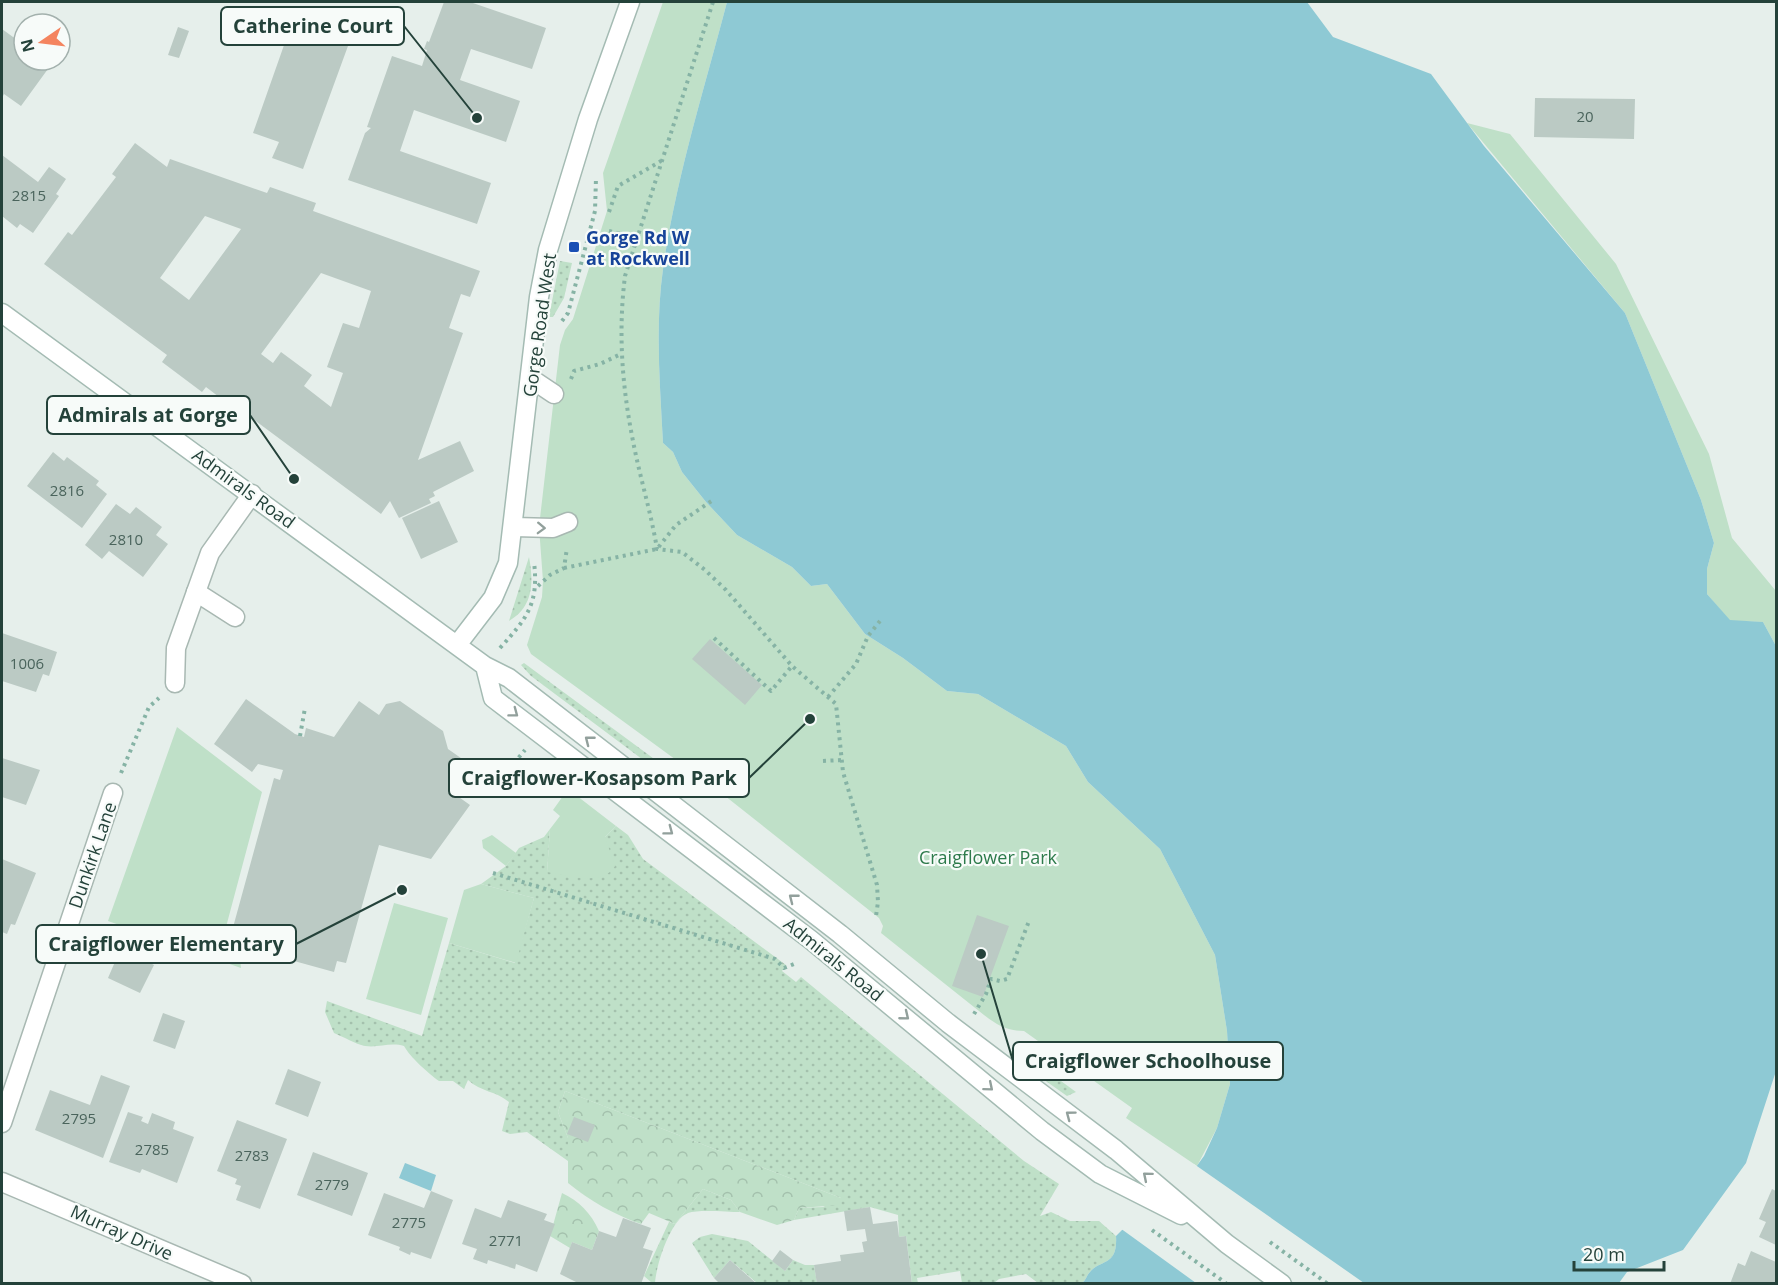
<svg xmlns="http://www.w3.org/2000/svg" width="1778" height="1285" font-family="'Open Sans',sans-serif">
  <style>
    .grass { fill: url(#grass-dots) }
    .forest { fill: url(#forest-crowns) }
    .park { fill: #bfe0c8 }
    .water { fill: #8ec9d4 }
    .pier { fill: #e6efeb }
    .building { fill: #bbcac4; fill-rule: evenodd }
    .lines { fill: none; stroke-linecap: round; stroke-linejoin: round }
    .lane-casing { stroke: #a8b8b2; stroke-width: 21 }
    .street-casing { stroke: #a8b8b2; stroke-width: 21 }
    .secondary-casing { stroke: #a4bbb3; stroke-width: 21 }
    .path { stroke: #86b3a5; stroke-width: 4; stroke-dasharray: 3 4.5; stroke-linecap: butt }
    .lane { stroke: #fff; stroke-width: 18 }
    .street { stroke: #fff; stroke-width: 18 }
    .secondary { stroke: #fff; stroke-width: 18 }
    .oneway { stroke: #92a09c }
    .transit-dot { fill: #1a4fb4; stroke: #f7fbf9; stroke-width: 2 }
    .labels { text-anchor: middle; dominant-baseline: central; stroke-width: 4.5; stroke-linejoin: round; paint-order: stroke }
    .number-label { font-size: 15px; fill: #4a645c }
    .transit-label { font-size: 18px; font-weight: bold; fill: #164399; stroke: #f7fbf9; text-anchor: start }
    .street-label { font-size: 18px; fill: #24423a; stroke: #f7fbf9 }
    .park-label { font-size: 18px; fill: #2d7a4b; stroke: #f7fbf9 }
    .leader { fill: none; stroke: #24423a; stroke-width: 2 }
    .callout-dot { fill: #24423a; stroke: #f7fbf9; stroke-width: 2 }
    .callout { fill: #f7fbf9; stroke: #24423a; stroke-width: 2 }
    .callout-label { font-size: 20px; text-anchor: middle; font-weight: bold; fill: #24423a }
  </style>
  <defs>
    <pattern id="grass-dots" width="8" height="8" patternUnits="userSpaceOnUse" patternTransform="scale(1.5)"><rect width="8" height="8" fill="#bfe0c8"/><path d="M2 2h.1M6 6h.1" fill="none" stroke="#a4c1ad" stroke-width="1.8" stroke-linecap="round"/></pattern>
    <pattern id="forest-crowns" width="20" height="18" patternUnits="userSpaceOnUse" patternTransform="scale(1.5)"><rect width="20" height="18" fill="#bfe0c8"/><path d="M2 6a3 3 0 1 1 6 0M12 15a3 3 0 1 1 6 0" fill="none" stroke="#a4c1ad"/></pattern>
  </defs>
  <rect width="100%" height="100%" fill="#e6efeb"/>
  <!-- grass -->
  <path class="grass" d="M560 261 572 263 564 298 553 317H549L550 311Z
    M529 557C534 583 533 607 509 621Z
    M524 663 680 778 684 784 674 783 531 676 521 665Z
    M616 826 628 835 643 859 786 965 782 971 796 982 801 977 1024 1161 1059 1184 1040 1216 1051 1212 1070 1221H1099L1116 1236C1118 1267 1100 1259 1090 1272 1086 1276 1087 1279 1082 1283H1038L1026 1274 999 1279 994 1283H962L960 1271 917 1278 918 1283H912L906 1236 899 1237 898 1215 870 1207 794 1220 799 1208 823 1207 841 1198 565 1091 558 1112 568 1138V1161L527 1132 510 1134 502 1131 509 1102C496 1091 481 1092 468 1080L464 1089 453 1081H439C428 1073 410 1057 404 1046 390 1042 379 1048 365 1046 355 1044 344 1037 334 1033L325 1012 327 1001 422 1036 449 943 515 963 534 898 481 884 506 866 519 848 544 837 550 829 547 872 605 837Z
    M1011 1051 1024 1054 1076 1092 1067 1096 1009 1055Z
    M703 1189 731 1200 740 1212C728 1212 699 1209 688 1213 670 1220 656 1266 655 1283H652L644 1276 669 1222 675 1224Z
    M712 1234 748 1241 785 1271 793 1260 805 1265H814L817 1283H757L730 1260 714 1278 692 1243 700 1237Z"/>
  <!-- forest -->
  <path class="forest" d="M565 1091 841 1198 840 1205 799 1208 794 1220 777 1225 740 1212 731 1200 703 1189 675 1224 649 1213 641 1224C615 1215 590 1201 568 1183V1138L558 1112Z
    M562 1193C579 1201 591 1213 599 1231L592 1250 572 1242 570 1248 550 1236Z"/>
  <!-- park -->
  <path class="park" d="M663 2H727C704 90 676 178 663 269 655 326 660 385 663 443L673 452 682 472 706 502 737 535 792 567 811 586 827 584 865 634 903 658 947 691 978 694 1066 746 1088 782 1160 849 1215 955 1227 1031 1230 1084 1217 1128 1197 1166 1126 1118 1132 1108 1024 1031C1007 1031 997 1025 984 1015L881 933 883 926 879 918 720 792 531 654 527 645 542 597 543 581 539 527 560 345 565 330 573 319 607 211 603 173Z
    M1467 123 1510 134 1616 264 1709 454 1732 538 1776 591V646L1763 622 1730 621 1707 594V569L1714 543 1701 500 1625 313Z
    M177 727 262 792 226 927 239 950 241 968 108 921Z
    M568 789 616 826 605 837 615 866C603 887 567 875 547 872L550 829 560 816 553 810Z
    M492 835 516 853 506 866 483 848 482 840Z
    M481 884 534 898 516 963 449 943 464 890Z
    M394 903 448 918 421 1015 366 999Z"/>
  <!-- water -->
  <path class="water" d="M727 2H1307L1333 37 1431 74 1484 146 1625 313 1701 500 1714 543 1707 569V594L1730 620 1763 622 1776 646V1071L1746 1163 1683 1250 1627 1272 1619 1283H1082C1087 1279 1086 1276 1090 1272 1100 1259 1118 1267 1116 1236L1122 1230 1183 1185 1204 1156 1217 1128 1230 1084 1227 1031 1215 955 1160 849 1088 782 1066 746 978 694 947 691 903 658 865 634 827 584 811 586 792 567 737 535 706 502 682 472 673 452 663 443C660 385 655 326 663 269 676 178 704 90 727 2Z
    M405 1163 436 1175 431 1191 399 1178Z"/>
  <!-- pier -->
  <path class="pier" d="M1194 1164 1364 1283H1196L1120 1228 1152 1199 1181 1183Z"/>
  <!-- building -->
  <path class="building" d="M444 2H470L546 28 532 69 471 49 460 80 520 101 506 142 414 110 400 151 491 183 477 224 348 180 365 133 371 128 367 127 392 56 422 66 427 50 424 49 427 41 429 42Z
    M295 14 352 35 303 169 272 158 279 142 253 133Z
    M178 27 189 31 179 58 168 55Z
    M2 29 24 45V60L53 62 21 106 4 94 2 98Z
    M1535 98 1635 99 1634 139 1534 137Z
    M135 143 167 167 170 159 267 193 270 187 316 203 313 211 480 271 470 297 461 294 449 328 463 333 418 460 460 441 474 471 433 492 435 496 429 499 431 503 399 518 390 501 381 514 238 408 236 410 206 387 202 392 162 362 167 355 44 264 68 232 72 235 116 177 112 174ZM205 216 241 229 189 300 160 278ZM321 273 371 291 359 328 343 323 327 367 343 373 331 407 304 386 312 375 281 352 273 363 261 354Z
    M2 155 38 182 49 167 66 179 56 194 59 196 33 233 20 224 17 228 2 216Z
    M53 452 64 461 67 457 99 481 96 485 107 494 82 528 27 486Z
    M439 501 458 542 421 559 402 518Z
    M116 504 130 514 136 507 162 527 156 535 168 544 143 577 109 551 102 559 85 545Z
    M2 633 57 652 49 676 43 674 36 692 2 681Z
    M710 639 762 685 745 705 692 659Z
    M246 699 295 734 304 737 306 728 334 737 359 701 379 715 386 704 400 701 443 731 448 749 468 763 449 790 470 805 431 859 379 845 346 963 337 961 334 972 276 956 255 948 258 938 232 931 274 778 280 780 283 770 258 764 252 772 214 744Z
    M2 758 40 770 26 805 2 797Z
    M2 859 36 873 15 925 11 924 7 934 2 932Z
    M977 915 1009 926 983 997 952 986Z
    M121 948 154 965 140 993 108 978Z
    M163 1013 185 1021 175 1049 153 1041Z
    M288 1069 321 1082 308 1117 275 1104Z
    M101 1075 130 1086 103 1158 35 1130 50 1090 90 1105Z
    M128 1112 143 1117 141 1121 148 1124 152 1113 175 1122 173 1129 194 1137 177 1183 142 1169 140 1173 109 1162Z
    M574 1117 595 1125 588 1142 567 1134Z
    M237 1120 287 1139 260 1209 236 1200 241 1186 235 1184 237 1179 217 1171Z
    M313 1152 368 1173 352 1216 297 1195Z
    M1772 1189 1776 1191V1245L1759 1237 1766 1222 1759 1219Z
    M431 1191 453 1200 431 1259 411 1252 410 1255 399 1250 400 1247 368 1235 384 1193 424 1208Z
    M508 1200 547 1214 544 1220 555 1224 537 1272 516 1264 515 1269 488 1260 487 1264 473 1259 477 1249 462 1244 475 1208 501 1218Z
    M870 1207 873 1224 897 1221 899 1237 906 1236 912 1284H817L814 1265 841 1261 840 1255 864 1252 862 1242 867 1241 865 1229 847 1231 844 1211Z
    M623 1218 651 1228 643 1248 653 1251 641 1284H580L560 1274 572 1242 592 1250 599 1231 616 1237Z
    M780 1250 793 1260 785 1271 772 1261Z
    M1751 1251 1776 1262V1284H1730L1738 1263 1745 1266Z
    M730 1260 757 1284H720L714 1278Z"/>
  <g class="lines">
    <defs>
      <path id="lane" d="M530 378 554 394
        M514 527 553 528 568 522
        M196 592 235 617"/>
      <path id="street" d="M175 683 176 648 210 553 252 494
        M2 1123 113 793
        M2 1182 242 1284"/>
      <path id="secondary" d="M2 313 485 666 509 678 840 934 948 1023 1116 1150 1227 1244 1282 1284
        M457 645 493 598 508 563 539 297 548 250 588 119 630 2
        M485 666 493 698 811 940 1042 1131 1100 1174 1181 1215"/>
    </defs>
    <!-- lane casing -->
    <use href="#lane" class="lane-casing"/>
    <!-- street casing -->
    <use href="#street" class="street-casing"/>
    <!-- secondary casing -->
    <use href="#secondary" class="secondary-casing"/>
    <!-- path -->
    <path class="path" d="M713 2 625 276C618 332 622 386 633 441 640 478 651 512 657 549L682 552 705 570 726 590 792 666 836 704 843 772 877 885 878 902 876 916
      M609 212 618 186 661 161
      M609 231 635 237
      M562 321 568 313 595 211 596 178
      M571 379 574 371 600 364 621 354
      M564 568 657 549 676 525 713 500
      M538 586 550 575 564 568 567 548
      M714 638 771 691 792 666
      M500 648C527 618 539 604 534 562
      M828 697 856 664 868 636 880 621
      M300 736 305 708
      M823 761 842 760
      M509 769 525 750
      M121 773 149 707 159 698
      M493 873 775 959 784 968 794 964
      M974 1014 986 994 991 979 1000 981 1007 979 1029 921
      M1152 1230 1227 1284
      M1270 1242 1328 1284"/>
    <!-- lane -->
    <use href="#lane" class="lane"/>
    <!-- street -->
    <use href="#street" class="street"/>
    <!-- secondary -->
    <use href="#secondary" class="secondary"/>
  </g>
  <!-- one-way arrows -->
  <defs><path id="oneway-chevron" d="M-2-3.5L2.5 0L-2 3.5" fill="none" stroke-width="1.6" stroke-linecap="round" stroke-linejoin="round" transform="scale(1.5)"/></defs>
  <g class="oneway">
    <use href="#oneway-chevron" transform="translate(541 528) rotate(2)"/>
    <use href="#oneway-chevron" transform="translate(514 713) rotate(37)"/>
    <use href="#oneway-chevron" transform="translate(589 740) rotate(-142)"/>
    <use href="#oneway-chevron" transform="translate(669 831) rotate(37)"/>
    <use href="#oneway-chevron" transform="translate(793 898) rotate(-142)"/>
    <use href="#oneway-chevron" transform="translate(905 1016) rotate(39)"/>
    <use href="#oneway-chevron" transform="translate(989 1087) rotate(40)"/>
    <use href="#oneway-chevron" transform="translate(1070 1115) rotate(-143)"/>
    <use href="#oneway-chevron" transform="translate(1147 1176) rotate(-140)"/>
  </g>
  <!-- markers -->
  <rect class="transit-dot" x="568" y="241" width="12" height="12" rx="3"/>
  <g class="labels">
    <!-- number labels -->
    <g class="number-label">
      <text x="1585" y="116">20</text>
      <text x="29" y="195">2815</text>
      <text x="67" y="490">2816</text>
      <text x="126" y="539">2810</text>
      <text x="27" y="663">1006</text>
      <text x="79" y="1118">2795</text>
      <text x="152" y="1149">2785</text>
      <text x="252" y="1155">2783</text>
      <text x="332" y="1184">2779</text>
      <text x="409" y="1222">2775</text>
      <text x="506" y="1240">2771</text>
    </g>
    <!-- transit labels -->
    <g class="transit-label">
      <text x="586" y="237">Gorge Rd W<tspan x="586" dy="21">at Rockwell</tspan></text>
    </g>
    <!-- street labels -->
    <g class="street-label">
      <text transform="translate(539 325) rotate(-82)">Gorge Road West</text>
      <text transform="translate(244 488) rotate(36)">Admirals Road</text>
      <text transform="translate(92 855) rotate(-71)">Dunkirk Lane</text>
      <text transform="translate(834 959) rotate(39)">Admirals Road</text>
      <text transform="translate(122 1232) rotate(24)">Murray Drive</text>
    </g>
    <!-- park labels -->
    <g class="park-label">
      <text x="988" y="857">Craigflower Park</text>
    </g>
  </g>
  <!-- callouts -->
  <path class="leader" d="M477 118L404 26M294 479L250 415M810 719L749 778M402 890L296 944M981 954L1013 1061"/>
  <g class="callout-dot">
    <circle cx="477" cy="118" r="6"/>
    <circle cx="294" cy="479" r="6"/>
    <circle cx="810" cy="719" r="6"/>
    <circle cx="402" cy="890" r="6"/>
    <circle cx="981" cy="954" r="6"/>
  </g>
  <g class="callout">
    <rect x="221" y="7" width="183" height="38" rx="6"/>
    <rect x="47" y="396" width="203" height="38" rx="6"/>
    <rect x="449" y="759" width="300" height="38" rx="6"/>
    <rect x="36" y="925" width="260" height="38" rx="6"/>
    <rect x="1013" y="1042" width="270" height="38" rx="6"/>
  </g>
  <g class="callout-label">
    <text x="313" y="33">Catherine Court</text>
    <text x="148" y="422">Admirals at Gorge</text>
    <text x="599" y="785">Craigflower-Kosapsom Park</text>
    <text x="166" y="951">Craigflower Elementary</text>
    <text x="1148" y="1068">Craigflower Schoolhouse</text>
  </g>
  <!-- border -->
  <rect width="1778" height="1285" fill="none" stroke="#24423a" stroke-width="6"/>
  <!-- north arrow -->
  <g transform="translate(42 42) rotate(256)"><circle r="28" fill="#f7fbf9" stroke="#a3b1ad" stroke-width="1.5"/>
  <path d="M0-4.5L10 22L0 15L-10 22Z" fill="#f4845f"/>
  <text y="-9" font-size="16" font-weight="bold" text-anchor="middle" fill="#24423a">N</text>
  </g>
  <!-- scale -->
  <path d="M1574 1261v9h90v-9" fill="none" stroke="#24423a" stroke-width="3"/>
  <text x="1583" y="1261" font-size="18" fill="#24423a" stroke="#f7fbf9" stroke-width="4.5" paint-order="stroke">20 m</text>
</svg>
